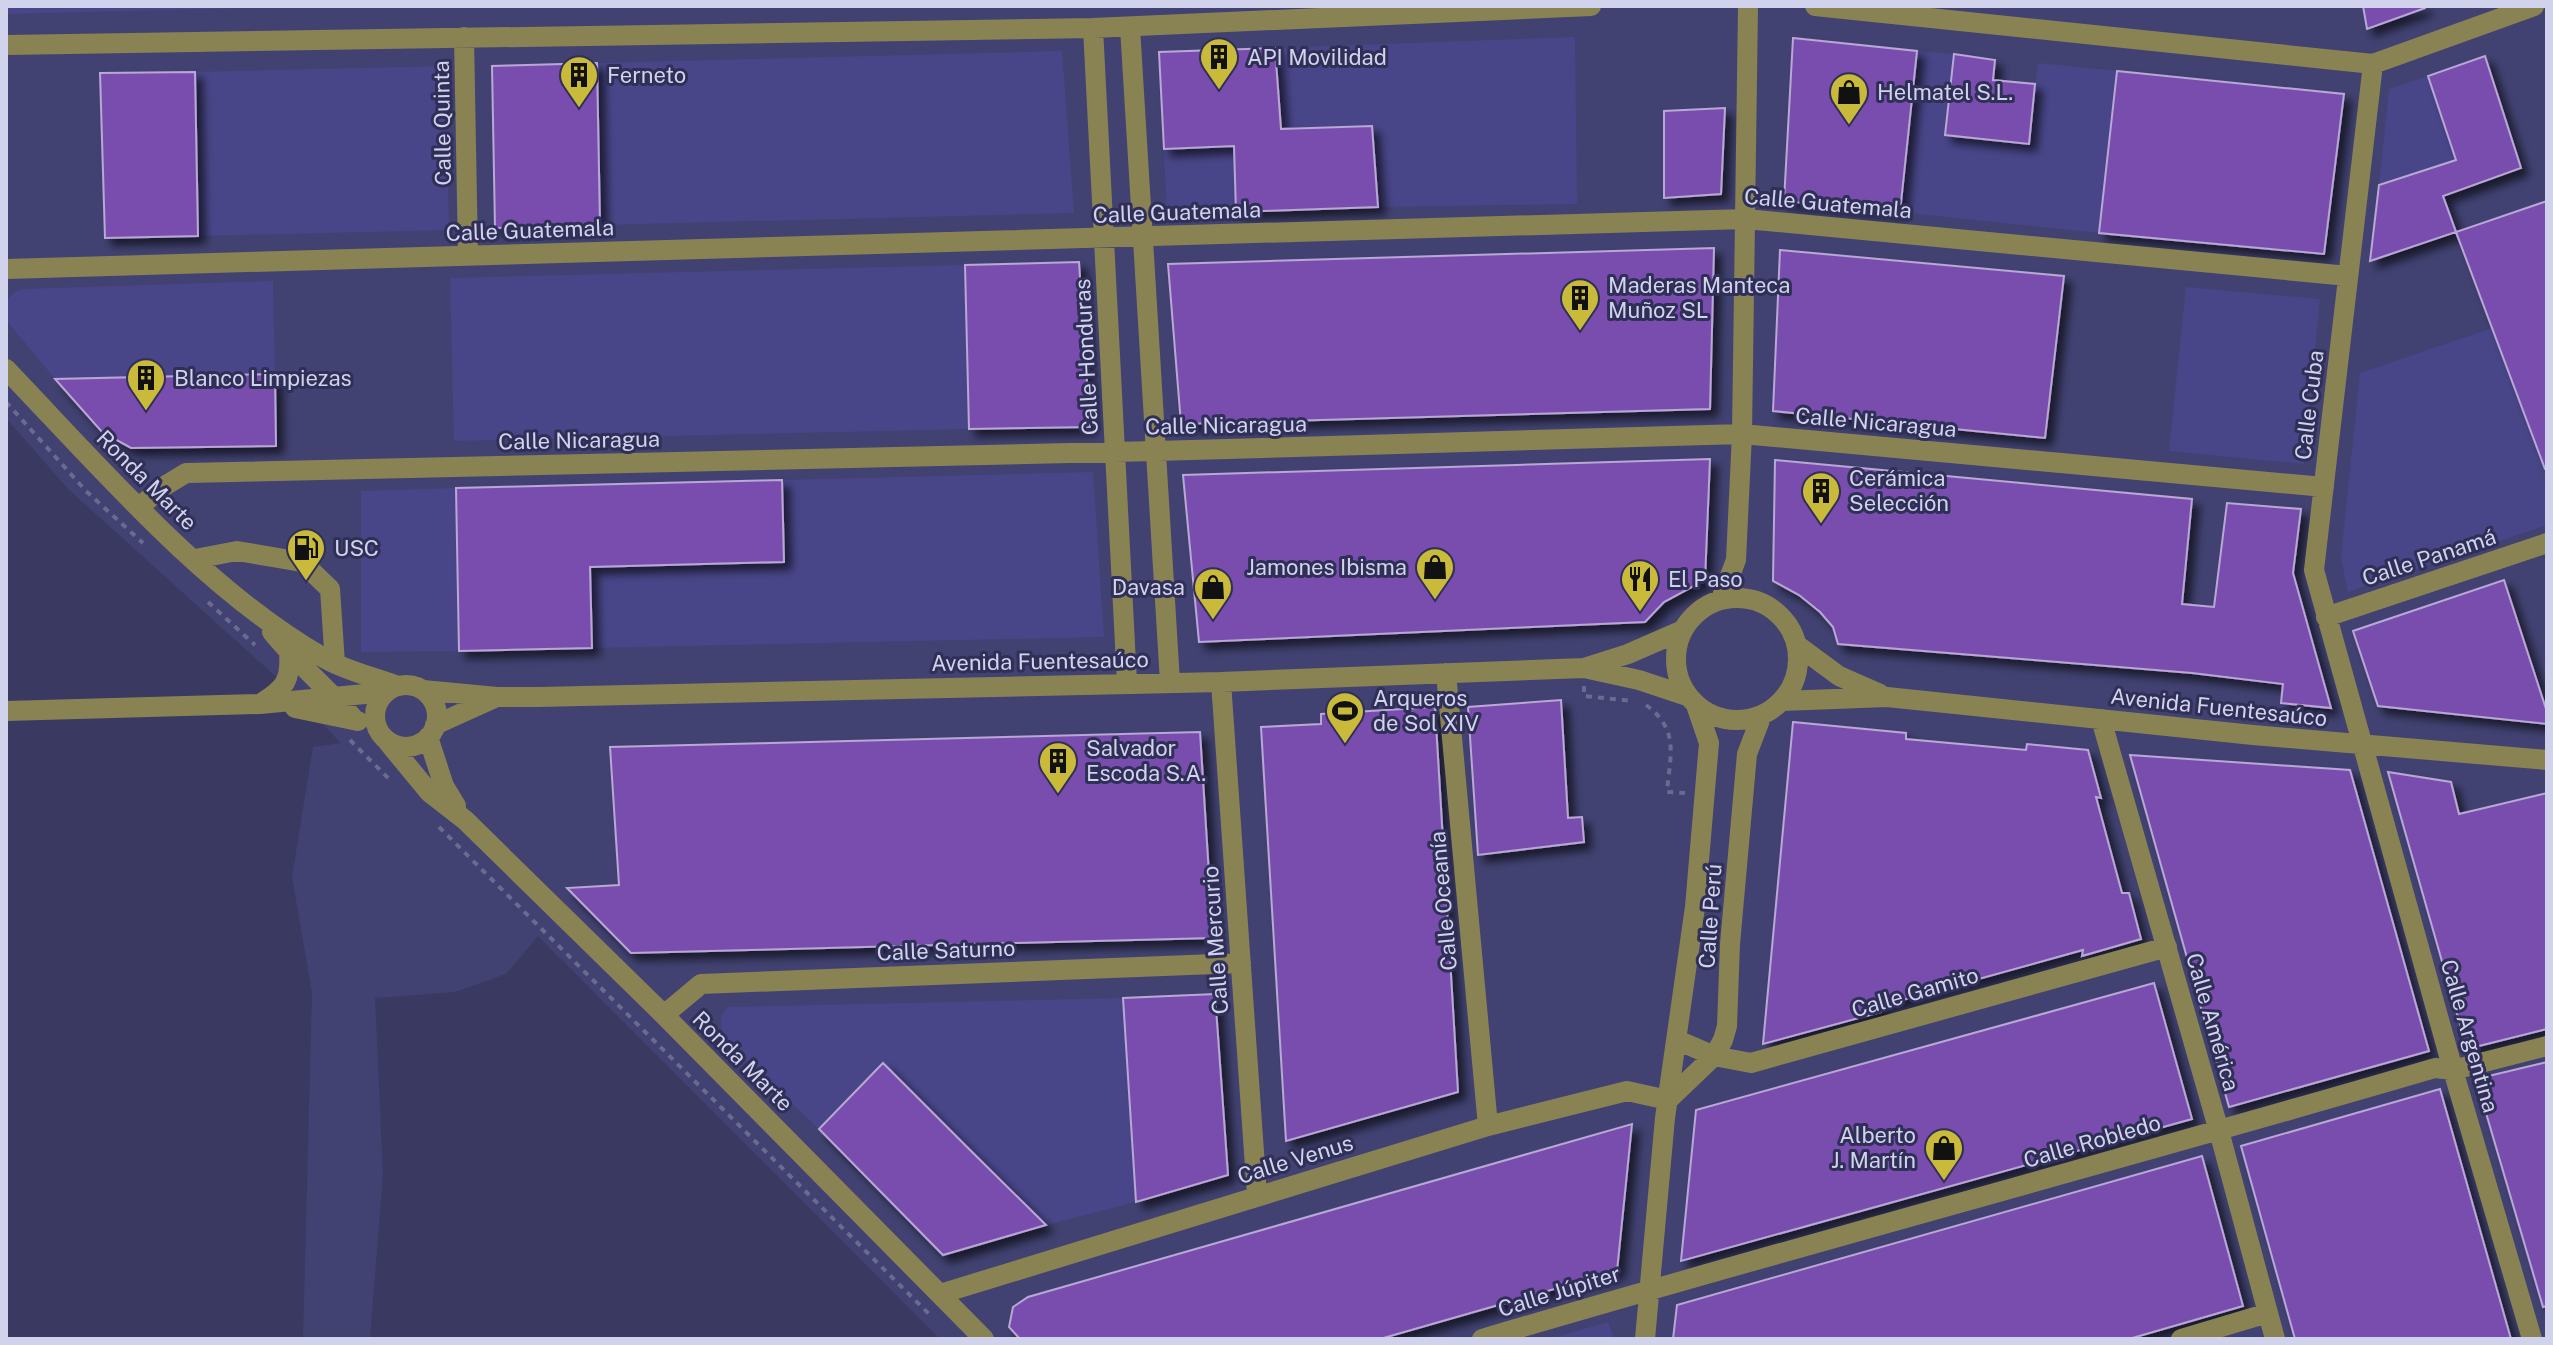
<svg xmlns="http://www.w3.org/2000/svg" width="2553" height="1345" font-family="'Public Sans',sans-serif">
  <style>
    .built { fill: #414271 }
    .green { fill: #484688 }
    .building { fill: #794eae; stroke: #b9a7d6; stroke-width: 2; filter: url(#shadow) }
    .lines { fill: none; stroke-linecap: round; stroke-linejoin: round }
    .path { stroke: #6a6b8f; stroke-width: 4; stroke-dasharray: 6 6; stroke-linecap: butt }
    .minor { stroke: #898354; stroke-width: 20 }
    .labels { text-anchor: middle; dominant-baseline: central; stroke-width: 6; stroke-linejoin: round; paint-order: stroke }
    .poi-label { font-size: 22px; fill: #d1d3ec; stroke: #2f2f57; text-anchor: start }
    .street-label { font-size: 22px; fill: #d1d3ec; stroke: #2f2f57 }
  </style>
  <defs>
    <filter id="shadow"><feDropShadow dx="7" dy="7" stdDeviation="4" flood-color="#0009"/></filter>
  </defs>
  <rect width="100%" height="100%" fill="#393962"/>
  <!-- built -->
  <path class="built" d="M6 6H2547V1339H940L538 936 506 974 455 992 375 998 383 1174 370 1339 303 1338 312 993 292 877 313 747 341 743 273 674 68 489 6 418Z"/>
  <!-- green -->
  <path class="green" d="M6 6H329L6 14Z
    M1575 37 1577 204 1378 207 1372 126 1281 129 1275 48Z
    M1062 51 1074 213 600 225 597 63Z
    M1917 51 1954 54 1945 135 2028 144 2038 63 2117 71 2099 233 1900 212Z
    M445 66 449 230 198 236 195 72Z
    M2428 76 2456 160 2379 185 2389 89Z
    M1234 146 1236 212 1167 215 1164 149Z
    M965 265 969 429 454 441 450 278Z
    M273 281 275 374 55 379 6 320 7 300 15 292 23 289Z
    M2186 287 2320 299 2304 464 2169 451Z
    M2492 328 2547 460V525L2348 592 2341 558 2360 373Z
    M1093 472 1104 637 592 648 590 567 783 562 782 480Z
    M456 488 459 651 361 652V491Z
    M1123 998 1136 1202 1046 1225 883 1063 819 1129 724 1038C720 1025 718 1017 728 1007Z
    M1608 1322 1614 1339H1549Z"/>
  <!-- building -->
  <path class="building" d="M2363 6H2425V8L2367 29Z
    M1793 38 1917 51 1900 212 1784 201Z
    M1275 48 1281 129 1372 126 1378 207 1236 212 1234 146 1164 149 1159 52Z
    M1954 54 1995 60 1993 80 2035 84 2029 144 1945 135Z
    M2485 56 2521 168 2443 196 2456 232 2370 261 2379 185 2456 160 2428 76Z
    M597 63 600 225 495 228 492 66Z
    M2117 71 2344 94 2324 254 2099 233Z
    M195 72 198 236 105 238 100 73Z
    M1725 108 1721 194 1664 198V111Z
    M2547 201V469H2545L2456 232Z
    M1714 248 1710 409 1181 424 1168 264Z
    M1780 250 2064 276 2045 438 1773 411Z
    M1079 262 1090 427 969 429 965 265Z
    M275 374 276 446 131 448 102 432 55 379Z
    M1710 459 1705 580 1664 602 1645 622 1199 642 1183 475Z
    M1775 460 2192 499 2182 604 2214 607 2227 503 2301 509 2293 573 2331 708 2281 703 2283 684 2192 673 1838 644 1833 627 1820 612 1799 595 1773 581Z
    M782 480 784 562 590 567 592 648 459 651 456 488Z
    M2504 580 2547 712V724L2378 706 2353 631Z
    M1561 700 1568 818 1582 817 1584 842 1478 855 1468 707Z
    M1435 707 1458 1092 1286 1141 1261 727 1321 724V714Z
    M1793 722 1906 733V739L2026 750 2027 744 2088 750 2101 798 2096 797 2122 893H2129L2141 939 2082 956 2083 950 1881 1006V1012L1763 1044Z
    M1200 732 1213 938 631 953 567 888 619 885 610 747Z
    M2130 755 2350 770 2429 1051 2229 1107Z
    M2388 772 2451 782 2459 814 2547 793V1029L2467 1049Z
    M2154 983 2192 1119 1681 1261 1696 1110Z
    M1215 994 1228 1175 1136 1202 1123 998Z
    M2547 1062V1306L2543 1307 2476 1079Z
    M883 1063 969 1149 1046 1225 943 1255 819 1129Z
    M2440 1089 2511 1339H2295L2241 1146Z
    M1632 1124 1617 1271 1380 1339H1020L1009 1327 1013 1307 1028 1297Z
    M2202 1156 2243 1306 2129 1339H1673L1677 1305Z"/>
  <g class="lines">
    <!-- path -->
    <path class="path" d="M6 402 87 492 143 543
      M208 602 255 645
      M1584 686V696L1633 701
      M1646 705C1680 730 1670 755 1667 792L1685 793
      M350 740 392 782
      M439 827 932 1317"/>
    <!-- minor -->
    <path class="minor" d="M1815 6 2373 64 2534 6
      M1130 27 1170 682
      M1093 28 1127 683
      M464 37 468 255
      M6 45 1093 28 1591 6
      M2373 64 2314 570 2453 1070 2532 1339
      M6 269 1746 219 2348 276
      M6 369C100 467 205 590 324 658 346 671 374 677 398 686
      M139 507 163 487 186 473 1156 451 1742 434 2324 487
      M195 559 237 551 302 562 330 589 335 664
      M1676 659a61 61 0 1 1 122 0a61 61 0 1 1-122 0Z
      M1721 599 1736 560 1742 434 1748 6
      M2326 617 2547 543
      M272 632C298 664 328 689 354 719
      M1797 645 1839 676 1880 694
      M1584 668 1628 654 1683 630
      M1446 673 1488 1126
      M1221 682 1257 1195
      M375 716a31 31 0 1 1 62 0a31 31 0 1 1-62 0Z
      M423 690 497 697H538L1221 682 1584 668 1639 680 1687 696
      M1782 701 1887 697 2253 735 2547 760
      M263 702C285 688 291 680 289 653
      M295 708 358 721
      M6 711 260 704 386 692
      M2101 719 2219 1131 2275 1339
      M435 725 497 697
      M428 737 444 786 456 806
      M387 741 429 792 465 820 664 1015 984 1339
      M664 1015 701 984 1241 963
      M1677 1040 1714 1056 1751 1063 2167 947
      M1668 1100 1714 1056 1723 1040 1727 1026 1730 944 1747 754 1762 715
      M940 1294 1488 1126 1627 1091 1668 1100
      M1482 1339C1799 1245 2118 1161 2435 1068L2453 1070 2547 1046
      M1645 1339 1665 1118 1695 907 1709 743 1696 705
      M2181 1339 2268 1313"/>
  </g>
  <!-- icons -->
  <defs>
    <symbol id="building-pin" viewBox="-11 -11 22 30"><path d="M0 17L-7.5 6A9.5 9.5 0 1 1 7.5 6Z" fill="#caba3a" stroke="#2f2f57"/><path d="M-4-6H4V6H1V3H-1V6H-4ZM-2.5-4.3h1.7v1.8h-1.7ZM.8-4.3h1.7v1.8H.8ZM-2.5-1h1.7V.8h-1.7ZM.8-1h1.7V.8H.8Z" fill="#111"/></symbol>
    <symbol id="shop-pin" viewBox="-11 -11 22 30"><path d="M0 17L-7.5 6A9.5 9.5 0 1 1 7.5 6Z" fill="#caba3a" stroke="#2f2f57"/><path d="M-5-2.5h2.3a2.7 3.5 0 0 1 5.4 0H5L5.5 6h-11ZM-1.5-2.5h3a1.5 2.3 0 0 0-3 0Z" fill="#111"/></symbol>
    <symbol id="fuel-pin" viewBox="-11 -11 22 30"><path d="M0 17L-7.5 6A9.5 9.5 0 1 1 7.5 6Z" fill="#caba3a" stroke="#2f2f57"/><path d="M-5.5-6h7V0h2V4h1.3V-2.5L3-4.5l.8-.8L6-3V5H2.5V1h-1V6h-7ZM-4.2-4.7v3.2H.2V-4.7Z" fill="#111"/></symbol>
    <symbol id="restaurant-pin" viewBox="-11 -11 22 30"><path d="M0 17L-7.5 6A9.5 9.5 0 1 1 7.5 6Z" fill="#caba3a" stroke="#2f2f57"/><path d="M-5-6h1v4h1v-4h1v4h1v-4h1v5L-1.5 .5V6h-2V.5L-5-1ZM5-6V6H3V1.5H1.5Q1.5-4 5-6Z" fill="#111"/></symbol>
    <symbol id="stadium-pin" viewBox="-11 -11 22 30"><path d="M0 17L-7.5 6A9.5 9.5 0 1 1 7.5 6Z" fill="#caba3a" stroke="#2f2f57"/><path d="M0-5a6.5 5 0 1 0 0 10a6.5 5 0 1 0 0-10ZM-3.5-1.8h7v3.6h-7Z" fill="#111"/></symbol>
  </defs>
  <g fill-rule="evenodd">
    <use href="#building-pin" x="1197" y="35" width="44" height="60"/>
    <use href="#building-pin" x="557" y="53" width="44" height="60"/>
    <use href="#shop-pin" x="1827" y="70" width="44" height="60"/>
    <use href="#building-pin" x="1558" y="276" width="44" height="60"/>
    <use href="#building-pin" x="124" y="356" width="44" height="60"/>
    <use href="#building-pin" x="1799" y="469" width="44" height="60"/>
    <use href="#fuel-pin" x="284" y="526" width="44" height="60"/>
    <use href="#shop-pin" x="1413" y="545" width="44" height="60"/>
    <use href="#restaurant-pin" x="1618" y="557" width="44" height="60"/>
    <use href="#shop-pin" x="1191" y="565" width="44" height="60"/>
    <use href="#stadium-pin" x="1323" y="689" width="44" height="60"/>
    <use href="#building-pin" x="1036" y="739" width="44" height="60"/>
    <use href="#shop-pin" x="1922" y="1126" width="44" height="60"/>
  </g>
  <g class="labels">
    <!-- poi labels -->
    <g class="poi-label">
      <text x="1247" y="57">API Movilidad</text>
      <text x="607" y="75">Ferneto</text>
      <text x="1877" y="92">Helmatel S.L.</text>
      <text x="1608" y="285">Maderas Manteca<tspan x="1608" dy="25">Muñoz SL</tspan></text>
      <text x="174" y="378">Blanco Limpiezas</text>
      <text x="1849" y="478">Cerámica<tspan x="1849" dy="25">Selección</tspan></text>
      <text x="334" y="548">USC</text>
      <text x="1407" y="567" text-anchor="end">Jamones Ibisma</text>
      <text x="1668" y="579">El Paso</text>
      <text x="1185" y="587" text-anchor="end">Davasa</text>
      <text x="1373" y="698">Arqueros<tspan x="1373" dy="25">de Sol XIV</tspan></text>
      <text x="1086" y="748">Salvador<tspan x="1086" dy="25">Escoda S.A.</tspan></text>
      <text x="1916" y="1135" text-anchor="end">Alberto<tspan x="1916" dy="25">J. Martín</tspan></text>
    </g>
    <!-- street labels -->
    <g class="street-label">
      <text transform="translate(442 123) rotate(-91)">Calle Quinta</text>
      <text transform="translate(1828 203) rotate(5)">Calle Guatemala</text>
      <text transform="translate(1177 212) rotate(-2)">Calle Guatemala</text>
      <text transform="translate(530 230) rotate(-2)">Calle Guatemala</text>
      <text transform="translate(1086 357) rotate(-93)">Calle Honduras</text>
      <text transform="translate(2309 405) rotate(-83)">Calle Cuba</text>
      <text transform="translate(1876 422) rotate(5)">Calle Nicaragua</text>
      <text transform="translate(1226 425) rotate(-1)">Calle Nicaragua</text>
      <text transform="translate(579 440) rotate(-1)">Calle Nicaragua</text>
      <text transform="translate(147 480) rotate(45)">Ronda Marte</text>
      <text transform="translate(2429 557) rotate(-18)">Calle Panamá</text>
      <text transform="translate(1040 661) rotate(-1)">Avenida Fuentesaúco</text>
      <text transform="translate(2219 707) rotate(6)">Avenida Fuentesaúco</text>
      <text transform="translate(1443 901) rotate(-95)">Calle Oceanía</text>
      <text transform="translate(1710 916) rotate(-86)">Calle Perú</text>
      <text transform="translate(1215 940) rotate(-94)">Calle Mercurio</text>
      <text transform="translate(946 950) rotate(-2)">Calle Saturno</text>
      <text transform="translate(1915 992) rotate(-16)">Calle Gamito</text>
      <text transform="translate(2213 1022) rotate(74)">Calle América</text>
      <text transform="translate(2470 1036) rotate(74)">Calle Argentina</text>
      <text transform="translate(743 1061) rotate(45)">Ronda Marte</text>
      <text transform="translate(2092 1141) rotate(-16)">Calle Robledo</text>
      <text transform="translate(1295 1159) rotate(-17)">Calle Venus</text>
      <text transform="translate(1559 1291) rotate(-17)">Calle Júpiter</text>
    </g>
  </g>
  <!-- border -->
  <rect width="2553" height="1345" fill="none" stroke="#d1d3ec" stroke-width="16"/>
</svg>
